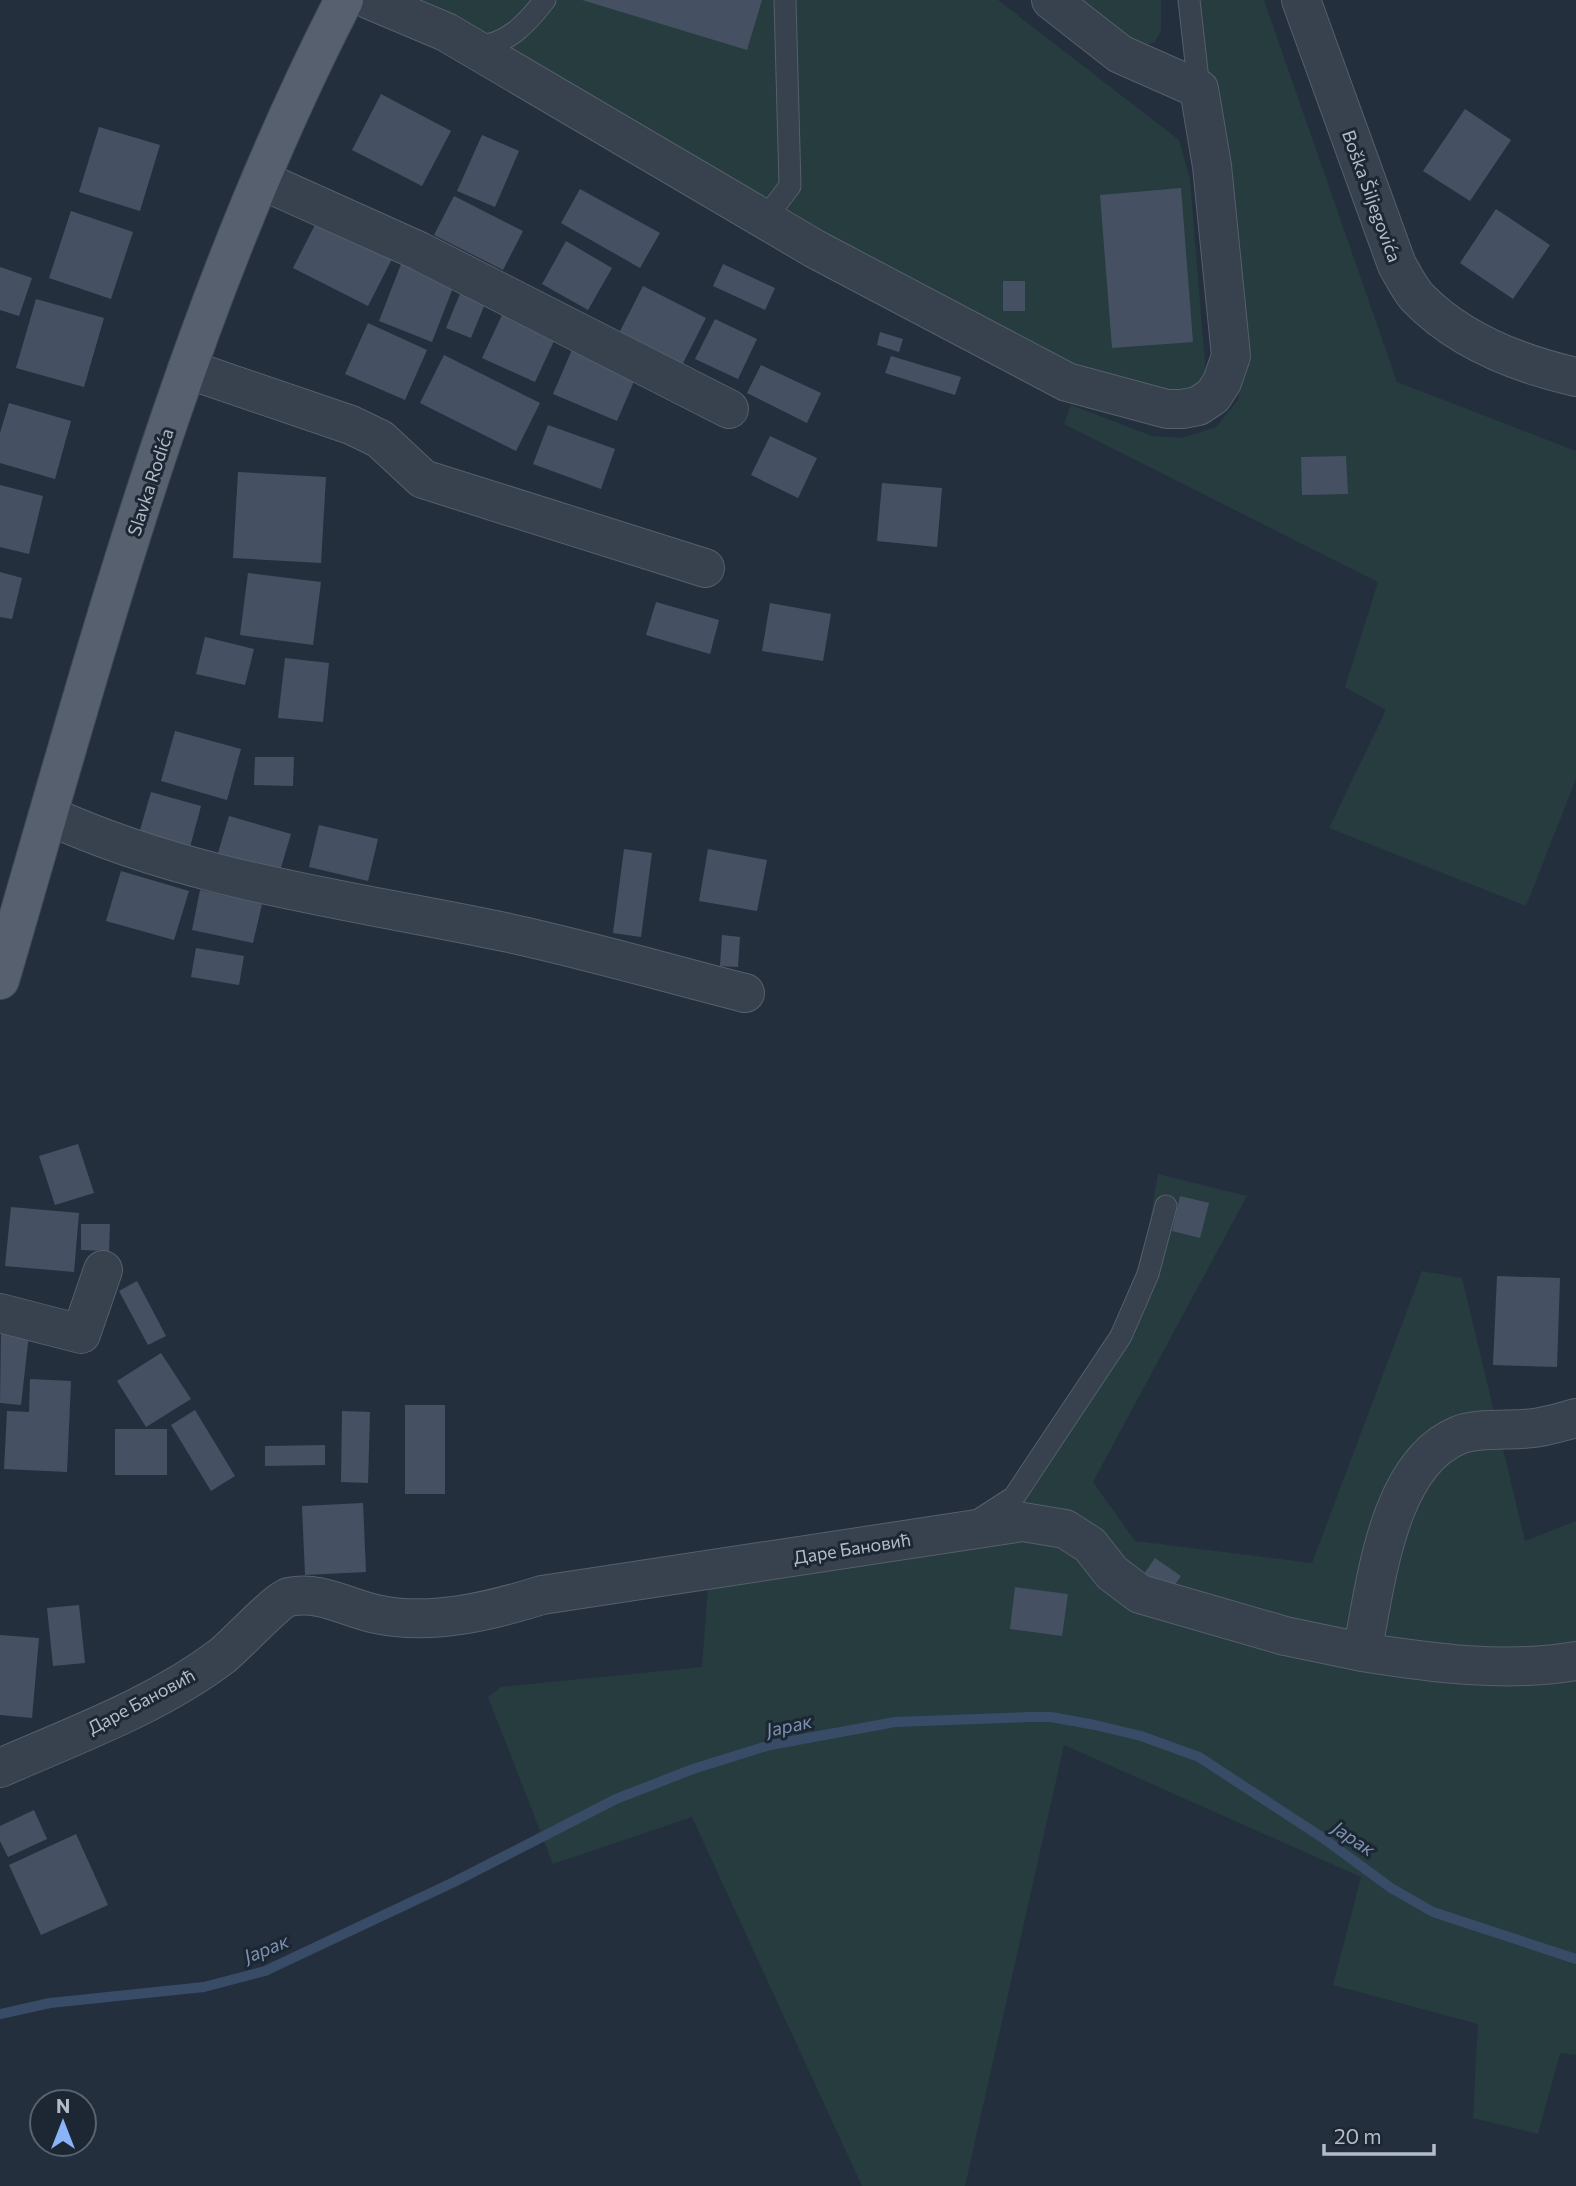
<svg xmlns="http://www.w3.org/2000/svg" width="1576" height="2186" font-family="Commissioner,sans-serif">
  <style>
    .green { fill: #263c3f }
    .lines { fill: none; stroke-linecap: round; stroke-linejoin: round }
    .stream { stroke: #394c67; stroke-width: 10 }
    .building { fill: #455162 }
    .service-casing { stroke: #565f6c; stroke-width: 23 }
    .minor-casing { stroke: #565f6c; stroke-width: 40 }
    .primary-casing { stroke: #414a57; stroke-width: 40 }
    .service { stroke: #38414e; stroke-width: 21 }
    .minor { stroke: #38414e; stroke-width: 38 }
    .primary { stroke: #56606e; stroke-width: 38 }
    .labels { text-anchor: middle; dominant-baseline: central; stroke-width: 6; stroke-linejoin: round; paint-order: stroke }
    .street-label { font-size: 18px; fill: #b4bcc9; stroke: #1d2633 }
    .water-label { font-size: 19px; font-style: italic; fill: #7c92b1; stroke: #1d2633 }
  </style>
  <rect width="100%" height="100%" fill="#242f3e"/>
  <!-- green -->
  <path class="green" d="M379 0H998L1179 140 1190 179 1206 376 1183 401 1162 411Z
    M1057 0H1161V30L1155 42 1142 47Z
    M1186 0H1264L1397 382 1576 451V779L1526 906 1329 828 1386 710 1345 687 1378 582 1064 424 1071 405 1152 436 1182 438 1216 427 1238 400 1246 361Z
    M1158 1174 1247 1196 1093 1482 1135 1541 1312 1563 1422 1271 1462 1278 1525 1541 1576 1521V2055L1560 2053 1538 2134 1473 2118 1478 2024 1333 1985 1361 1877 1064 1745 965 2186H862L692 1817 553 1864 488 1697 501 1687 702 1667 709 1574 918 1541 1015 1488 1120 1326 1142 1267Z"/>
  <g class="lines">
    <!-- stream -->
    <path class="stream" d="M0 2014 50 2003 204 1987 265 1971 454 1882 616 1799 693 1769 770 1745 895 1722 1030 1717H1051L1095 1725 1141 1736 1199 1757 1323 1838 1391 1888 1433 1912 1576 1959"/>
  </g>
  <!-- building -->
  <path class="building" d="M582 0H762L747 50Z
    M381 94 451 131 422 186 352 150Z
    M1465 109 1511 140 1470 201 1423 171Z
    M99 127 160 145 140 211 79 192Z
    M482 135 519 151 495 207 457 191Z
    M1181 188 1193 342 1112 348 1100 195Z
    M580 189 660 233 640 268 561 223Z
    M454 196 523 231 503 270 434 235Z
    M1496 209 1550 245 1513 299 1460 263Z
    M71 211 133 232 111 299 49 278Z
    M319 217 394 255 368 306 293 268Z
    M566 241 612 268 588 310 542 284Z
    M403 259 456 280 432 342 379 321Z
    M723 264 775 288 765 310 713 286Z
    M0 267 32 278 19 316 0 310Z
    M1003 281H1025V311H1003Z
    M464 284 489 294 471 338 446 328Z
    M643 286 706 318 680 369 617 337Z
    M36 299 104 318 84 387 16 368Z
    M502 315 555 339 535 382 482 358Z
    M715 319 757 339 738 379 695 359Z
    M368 323 427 350 405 400 345 374Z
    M880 332 903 339 899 352 877 345Z
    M574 345 638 372 617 421 553 394Z
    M444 355 540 403 516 451 420 403Z
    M891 356 961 377 955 395 885 373Z
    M761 365 821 393 807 423 747 393Z
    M9 403 71 421 55 479 0 463V433Z
    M548 425 615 449 601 489 533 464Z
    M770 436 817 458 798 498 751 475Z
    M1346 456 1348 494 1302 495 1301 457Z
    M238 472 326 477 321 563 233 558Z
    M882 483 942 488 937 547 877 541Z
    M0 485 43 496 29 554 0 547Z
    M0 572 22 578 12 619 0 617Z
    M248 573 321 582 313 645 240 635Z
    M656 602 719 620 710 654 646 635Z
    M770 603 831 614 823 661 762 651Z
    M205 637 254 649 245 685 196 674Z
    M285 658 329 663 323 722 278 718Z
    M175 731 241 749 227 800 161 781Z
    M255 757H294L293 786 254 785Z
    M151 792 201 806 189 851 138 837Z
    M229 816 291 834 280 871 218 853Z
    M319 825 378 839 368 881 309 867Z
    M624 849 652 853 641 937 613 933Z
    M708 849 767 860 757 911 699 901Z
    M121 871 189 891 174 940 106 921Z
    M200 890 262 904 253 943 192 930Z
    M722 935 740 937 738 967 720 966Z
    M196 948 244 956 239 985 191 977Z
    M78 1144 94 1193 55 1205 39 1156Z
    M1180 1196 1209 1203 1200 1238 1172 1231Z
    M11 1207 79 1213 74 1272 5 1266Z
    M81 1224H110L109 1251 81 1250Z
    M1497 1276 1560 1278 1557 1367 1493 1365Z
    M137 1281 166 1336 148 1345 119 1291Z
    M1 1331 29 1334 21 1405 0 1403Z
    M161 1353 191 1399 146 1427 117 1381Z
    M30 1379 71 1381 67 1472 4 1469 7 1411 29 1412Z
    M405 1405H445V1494H405Z
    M195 1410 235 1476 211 1491 171 1425Z
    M342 1411 370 1412 368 1483 341 1482Z
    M115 1429H167V1475H115Z
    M325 1445V1465L265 1466V1446Z
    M363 1503 366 1572 305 1575 302 1506Z
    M1155 1558 1181 1576 1163 1602 1137 1584Z
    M1015 1587 1068 1594 1062 1636 1010 1629Z
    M79 1605 85 1663 53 1666 47 1608Z
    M0 1635 39 1638 32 1718 0 1715Z
    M34 1810 47 1839 8 1857 0 1841V1826Z
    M76 1834 108 1905 41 1935 9 1865Z"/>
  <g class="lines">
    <defs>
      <path id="service" d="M1189 0 1199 89
        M474 46C506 47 527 23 545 0
        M764 220 790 186 785 0
        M977 1521 1014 1497 1121 1336 1148 1274 1166 1206"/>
      <path id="minor" d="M370 0 446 32 815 249 1067 382 1167 409H1182L1198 406 1213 396 1222 382 1231 356 1212 166 1199 89 1120 54 1051 0
        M1301 0 1397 265C1403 275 1409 288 1417 297 1458 340 1519 364 1576 377
        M261 180 419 251 729 409
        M187 369 351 425 380 439 423 479 705 568
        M48 815C193 882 354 900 509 933 588 950 666 973 745 993
        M0 1313 81 1334 103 1270
        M1362 1652C1431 1663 1507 1673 1576 1661
        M0 1768C75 1735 156 1706 222 1656 236 1645 277 1600 289 1597 320 1590 347 1608 376 1614 431 1626 491 1611 542 1595L1023 1522 1065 1529 1090 1545 1112 1573 1140 1594 1285 1636 1362 1652C1376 1585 1387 1464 1459 1435 1478 1427 1513 1431 1534 1428 1548 1426 1562 1422 1576 1418"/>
      <path id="primary" d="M0 980C97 649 185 308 344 0"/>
    </defs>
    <!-- service casing -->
    <use href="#service" class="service-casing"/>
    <!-- minor casing -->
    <use href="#minor" class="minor-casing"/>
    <!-- primary casing -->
    <use href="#primary" class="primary-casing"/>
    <!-- service -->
    <use href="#service" class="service"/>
    <!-- minor -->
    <use href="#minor" class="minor"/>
    <!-- primary -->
    <use href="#primary" class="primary"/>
  </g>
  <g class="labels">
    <!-- street labels -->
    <g class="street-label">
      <text transform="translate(1372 196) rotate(70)">Boška Šiljegovića</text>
      <text transform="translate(150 482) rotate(-72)">Slavka Rodića</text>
      <text transform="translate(852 1548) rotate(-9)">Даре Бановић</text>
      <text transform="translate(141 1701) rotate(-28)">Даре Бановић</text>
    </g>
    <!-- water labels -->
    <g class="water-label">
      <text transform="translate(789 1725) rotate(-12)">Јарак</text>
      <text transform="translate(1354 1838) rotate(34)">Јарак</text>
      <text transform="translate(266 1948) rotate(-22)">Јарак</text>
    </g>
  </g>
  <!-- north arrow -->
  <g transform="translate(63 2123)"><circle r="33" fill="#1d2633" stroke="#59626f" stroke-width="2"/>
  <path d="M0-5L12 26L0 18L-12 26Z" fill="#8ab4f8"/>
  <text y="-10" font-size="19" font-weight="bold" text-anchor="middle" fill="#b4bcc9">N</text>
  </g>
  <!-- scale -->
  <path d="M1324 2144v10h110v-10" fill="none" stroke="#b4bcc9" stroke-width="3.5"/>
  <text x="1334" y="2144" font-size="21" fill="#b4bcc9" stroke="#1d2633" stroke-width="5" paint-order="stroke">20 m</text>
</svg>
